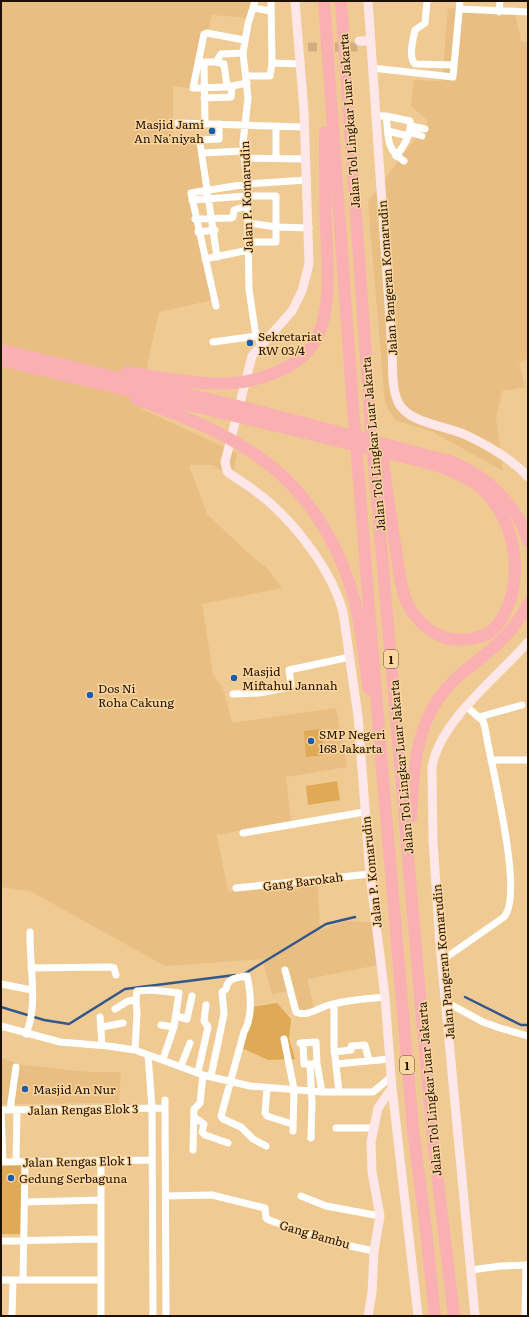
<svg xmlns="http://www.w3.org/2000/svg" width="529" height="1317" font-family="Literata,serif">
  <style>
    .built { fill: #e8be82 }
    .green { fill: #dfa955 }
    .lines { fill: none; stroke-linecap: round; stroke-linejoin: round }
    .stream { stroke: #32578a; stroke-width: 2.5 }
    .secondary-tunnel { stroke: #d0ae7d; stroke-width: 9; stroke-dasharray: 9 4.5; stroke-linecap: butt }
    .street { stroke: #fff; stroke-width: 7 }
    .secondary { stroke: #fee7e8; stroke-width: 9 }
    .highway { stroke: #faafb2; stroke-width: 12 }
    .poi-dot { fill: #1a5bac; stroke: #fdd7a0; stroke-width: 1.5 }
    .labels { text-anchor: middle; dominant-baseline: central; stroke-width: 3; stroke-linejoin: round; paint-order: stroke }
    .shield { fill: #fdd7a0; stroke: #604c30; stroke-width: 1 }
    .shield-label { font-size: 11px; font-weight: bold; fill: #1d1000 }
    .street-label { font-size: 12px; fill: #1d1000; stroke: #fdd7a0 }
    .poi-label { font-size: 12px; fill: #1d1000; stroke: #fdd7a0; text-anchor: start }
  </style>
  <rect width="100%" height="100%" fill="#f0ca93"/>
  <!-- built -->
  <path class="built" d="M1 1H254L251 18 212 15 194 89 173 86V141L204 136 210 185 194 188 217 299 159 312 148 361 142 409 237 453 232 477 213 465H189L207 514 246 551 268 569 282 588 202 604 213 674 224 691 232 723 336 708 347 767 286 777 291 821 217 835 228 892 317 877 320 930 346 921 382 923 383 964 307 979 314 1008 297 1013 289 991 272 994 262 959 165 966 30 891 1 887Z
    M448 8 515 12 521 41 528 42V358L519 363 525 387 502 391 496 418 503 471 433 432 395 420 385 403 368 202 428 121 411 106 414 80 442 81Z
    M1 1058 23 1065 88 1072H121L119 1103 1 1104Z"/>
  <!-- green -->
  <path class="green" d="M322 729 324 755 306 757 304 731Z
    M337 781 340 800 308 805 306 786Z
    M277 1003 291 1019 289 1039 295 1059 268 1060 242 1048 252 1007Z
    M23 1163 24 1234H1V1164Z"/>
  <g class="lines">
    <!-- stream -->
    <path class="stream" d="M244 974 326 924 355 917
      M465 997 521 1025H528
      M1 1007 44 1020 69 1024 125 989 235 975"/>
    <!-- secondary-tunnel -->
    <path class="secondary-tunnel" d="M308 47H359"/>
    <!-- street -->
    <path class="street" d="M255 1 248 24 243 53 248 98 243 143 247 184 249 289 255 330 261 345
      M271 1 272 63 301 64
      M427 1 425 23 415 30C413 39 408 57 415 64L454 65
      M254 8 270 11
      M460 9 528 12
      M499 12 500 1
      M201 62H216L221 54 243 53
      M216 62 224 64 227 87 193 88 204 34 207 33 244 40
      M204 63 205 123
      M372 68 453 77 460 1
      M246 76H270L272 63
      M227 87 247 83
      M204 98 231 97 232 87
      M375 116H386L410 121C412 134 404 146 396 156
      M386 116C389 136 385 149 404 161
      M178 123 304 127
      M411 126 425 129
      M388 131 408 136
      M409 132 422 136
      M202 153 243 151
      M276 157V127
      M244 158 306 159
      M192 200 247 196H276V242H248
      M195 219 231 218 233 217 234 210 247 206
      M248 223 277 227 309 228
      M198 232 215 230
      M217 257 200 142V140L219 139V124
      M205 259 249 250
      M216 306 191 193 247 184 307 180
      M213 342 257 336
      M233 694 259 693 290 687 291 684 289 670 350 657
      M479 717 522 705
      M491 760H528
      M243 833 364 812
      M236 888 370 874
      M441 961 504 917C525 894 490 762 485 728L483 721 467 707
      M31 968 110 967 114 968 116 975
      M285 970 296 1012C306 1017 317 1009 326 1006 345 1000 366 999 385 997
      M1 984 32 990
      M136 1000 137 991 151 990 179 993 174 1027 163 1059
      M446 1002 483 1022 500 1028 528 1036
      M334 1005V1048L339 1092
      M115 1009 128 1001 136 1000 137 1014 135 1050
      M176 1016 187 1019 192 996
      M100 1017 102 1045
      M161 1025 174 1027
      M1 1026 60 1042 108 1046 135 1050 203 1075 250 1086 322 1092H373L391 1077
      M102 1027 123 1023
      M26 1034C39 1004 29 965 30 932
      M284 1039 294 1089 293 1131
      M300 1043 316 1042 317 1064 322 1092
      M303 1043 304 1064H315
      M334 1052 351 1050V1046L365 1045 369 1061
      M148 1055 152 1108 153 1316
      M310 1064 312 1103 311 1138
      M336 1064 390 1059
      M181 1066 190 1043
      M198 1072 208 1027 204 1021 206 1005
      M211 1076 224 1014 222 992 226 989C228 977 237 978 247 976 251 993 253 1017 244 1032L221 1116 223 1119 241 1127 253 1139 266 1146
      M267 1088 265 1113 267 1116 292 1124
      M165 1100 166 1316
      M1 1110 165 1108
      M1 1110 3 1162
      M10 1110 16 1067
      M194 1117 204 1124 202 1132 205 1135 228 1143
      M336 1128H374
      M193 1150 194 1109 200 1103 203 1075
      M1 1162 152 1160
      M16 1162 17 1111
      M166 1196 212 1195 265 1208 266 1218 269 1220 331 1242 374 1251
      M301 1196 326 1206 380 1216
      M25 1202 101 1200
      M1 1241 101 1239
      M471 1270 501 1266 528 1265
      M1 1280H101
      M23 1280 25 1162
      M12 1316 13 1280
      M101 1316V1161
      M525 1316 526 1265"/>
    <!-- secondary -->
    <path class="secondary" d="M295 1 304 111 309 264 302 291 292 311 252 356 225 462 227 471 230 474C241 481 253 489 263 497 296 524 332 571 343 612L358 716 370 874 385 997 392 1088 418 1316
      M368 1 392 348C393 364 391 387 398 402 408 424 449 426 468 436 489 446 512 459 528 477
      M359 41H371
      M368 1316 372 1293 374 1251 380 1216 372 1172 371 1142 378 1108 392 1088
      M475 1316 440 945 433 841 432 768C438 722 499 676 528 642"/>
    <!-- highway -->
    <path class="highway" d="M324 1 352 395 383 780 413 1129 426 1230 435 1316
      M341 1 371 429 423 1030 434 1148 454 1316
      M1 350 258 411 453 462C488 478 516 504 528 541
      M1 360C104 384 207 410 310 434 338 441 365 448 392 454 420 461 447 466 471 481 521 512 529 596 491 632 479 639 460 642 446 638 430 633 416 620 408 605 400 588 399 568 396 550 390 515 386 479 380 444
      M127 372C161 377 197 386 232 383 261 381 298 368 314 343 333 312 327 261 326 226 325 195 325 163 325 132
      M136 399C183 416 233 435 272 467 313 500 342 551 355 602 362 631 364 660 369 689
      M411 817C414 762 416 712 461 674 487 653 513 635 528 604"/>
  </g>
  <!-- markers -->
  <g class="poi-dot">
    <circle cx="212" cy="131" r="4"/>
    <circle cx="250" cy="343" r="4"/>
    <circle cx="234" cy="678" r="4"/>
    <circle cx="90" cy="695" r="4"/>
    <circle cx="311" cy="741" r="4"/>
    <circle cx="25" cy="1089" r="4"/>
    <circle cx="11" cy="1178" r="4"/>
  </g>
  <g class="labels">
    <!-- shield labels -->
    <g class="shield">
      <rect x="384" y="650" width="14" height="18" rx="3"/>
      <rect x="400" y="1056" width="14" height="18" rx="3"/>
    </g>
    <g class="shield-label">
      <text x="391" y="659">1</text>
      <text x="407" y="1065">1</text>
    </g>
    <!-- street labels -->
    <g class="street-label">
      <text transform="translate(349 121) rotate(-94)">Jalan Tol Lingkar Luar Jakarta</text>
      <text transform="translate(246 197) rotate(-92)">Jalan P. Komarudin</text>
      <text transform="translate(387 278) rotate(-94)">Jalan Pangeran Komarudin</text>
      <text transform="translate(373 444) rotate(-95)">Jalan Tol Lingkar Luar Jakarta</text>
      <text transform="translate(401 767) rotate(-95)">Jalan Tol Lingkar Luar Jakarta</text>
      <text transform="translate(371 872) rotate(-96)">Jalan P. Komarudin</text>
      <text transform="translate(303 881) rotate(-7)">Gang Barokah</text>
      <text transform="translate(443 962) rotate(-95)">Jalan Pangeran Komarudin</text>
      <text transform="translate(429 1089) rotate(-95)">Jalan Tol Lingkar Luar Jakarta</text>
      <text transform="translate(83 1109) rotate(-1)">Jalan Rengas Elok 3</text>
      <text transform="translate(77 1161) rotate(-1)">Jalan Rengas Elok 1</text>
      <text transform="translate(315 1234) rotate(16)">Gang Bambu</text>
    </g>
    <!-- poi labels -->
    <g class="poi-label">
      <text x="204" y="124" text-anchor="end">Masjid Jami<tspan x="204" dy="14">An Na'niyah</tspan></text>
      <text x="258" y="336">Sekretariat<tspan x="258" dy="14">RW 03/4</tspan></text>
      <text x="242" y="671">Masjid<tspan x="242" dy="14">Miftahul Jannah</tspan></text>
      <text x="98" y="688">Dos Ni<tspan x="98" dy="14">Roha Cakung</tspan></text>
      <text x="319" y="734">SMP Negeri<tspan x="319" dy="14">168 Jakarta</tspan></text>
      <text x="33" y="1089">Masjid An Nur</text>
      <text x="19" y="1178">Gedung Serbaguna</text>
    </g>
  </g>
  <!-- border -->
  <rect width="529" height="1317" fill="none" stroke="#1d1000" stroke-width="4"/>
</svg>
